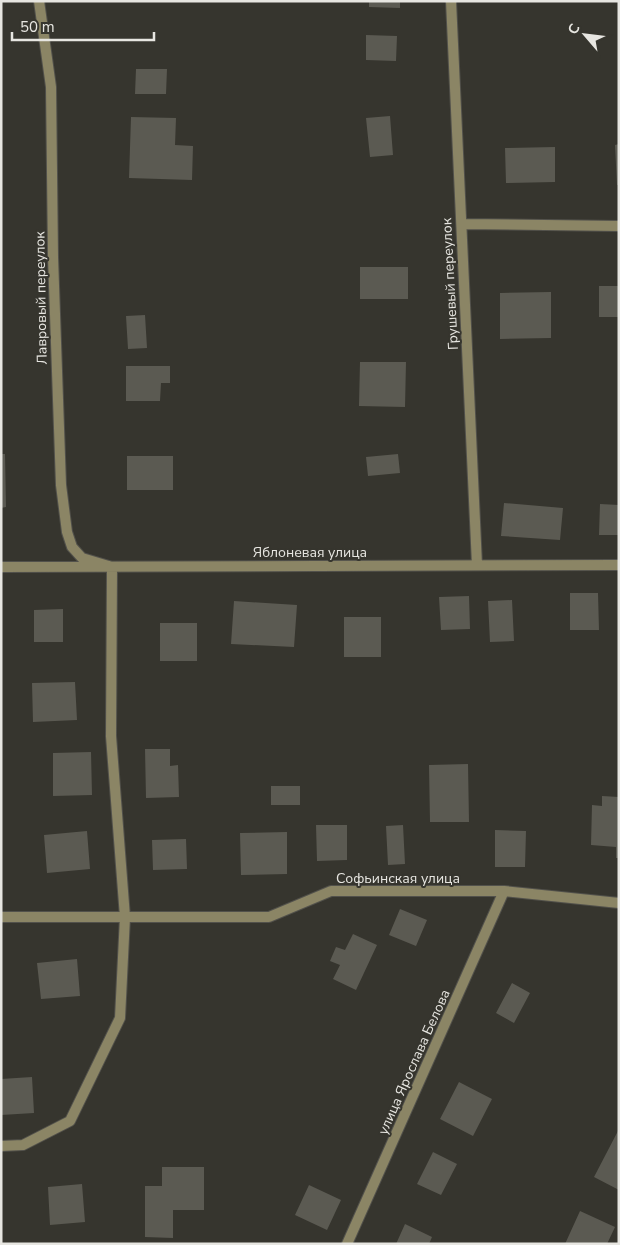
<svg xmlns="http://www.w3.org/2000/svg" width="620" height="1245" font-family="'Nunito Sans',sans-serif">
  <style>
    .building { fill: #5b5a52 }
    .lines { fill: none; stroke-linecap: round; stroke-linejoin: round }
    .street-casing { stroke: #52514b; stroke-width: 12 }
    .street { stroke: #8b8565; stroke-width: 10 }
    .labels { text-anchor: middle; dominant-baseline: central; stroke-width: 4; stroke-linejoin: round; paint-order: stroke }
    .street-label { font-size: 14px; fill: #e7e6e1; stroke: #36352e }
  </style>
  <rect width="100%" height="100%" fill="#36352e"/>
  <!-- building -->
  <path class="building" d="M369 1H400V8L369 7Z
    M366 35 397 36 396 61 366 60Z
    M136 69H167L166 94H135Z
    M390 116 393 155 370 157 366 118Z
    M131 117 176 118 175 145 193 146 192 180 129 178Z
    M619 144V185H617L615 145Z
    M555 147V182L506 183 505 148Z
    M360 267H408V299H360Z
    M599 286H619V317H599Z
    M551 292V338L500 339V293Z
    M145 315 147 348 128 349 126 316Z
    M360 362H406L405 407 359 406Z
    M126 366H170V383H161L160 401H126Z
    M1 454H5L6 507 1 508Z
    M398 454 400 473 368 476 366 457Z
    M127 456H173V490H127Z
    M504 503 563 508 560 540 501 536Z
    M600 504 619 505V535H599Z
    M570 593H598L599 630H570Z
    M469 596 470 629 441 630 439 597Z
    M512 600 514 641 490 642 488 601Z
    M234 601 297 605 294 647 231 644Z
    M63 609V642H34V610Z
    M344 617H381V657H344Z
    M160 623H197V661H160Z
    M75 682 77 720 33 722 32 683Z
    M145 749H170V766L178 765 179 797 146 798Z
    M91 752 92 795 53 796V753Z
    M468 764 469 822H430L429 765Z
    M271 786H300V805H271Z
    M602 796 619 797V858H616V847L591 845 592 805 602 806Z
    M316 825H347V860L317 861Z
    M403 825 405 864 388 865 386 826Z
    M495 830 526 831 525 867H495Z
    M87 831 90 869 47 873 44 835Z
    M287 832V874L241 875 240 833Z
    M186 839 187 869 153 870 152 840Z
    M400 909 427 920 416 946 389 935Z
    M353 934 377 945 356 990 333 979 340 965 330 961 336 947 345 950Z
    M77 959 80 996 41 999 37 963Z
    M512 983 530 993 514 1023 496 1013Z
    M32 1077 34 1113 1 1115V1079Z
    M459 1082 492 1099 473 1136 440 1119Z
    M619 1129V1190L594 1177Z
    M433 1152 457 1164 441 1195 417 1184Z
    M162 1167H204V1210H173V1238L145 1237V1186H162Z
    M82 1184 85 1222 50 1225 48 1187Z
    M309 1185 341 1200 327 1230 295 1215Z
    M580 1211 615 1227 607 1244H565Z
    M405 1224 432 1237 429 1244H396Z"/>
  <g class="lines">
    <defs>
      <path id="street" d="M451 1 477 565
        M462 224 619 226
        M1 567 619 565
        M1 917H269L331 891H504L619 903
        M1 1146 23 1145 70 1121 120 1018 125 917 111 736 112 567 82 558 72 547 67 532 61 485 53 257 51 87 39 1
        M347 1244 504 891"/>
    </defs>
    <!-- street casing -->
    <use href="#street" class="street-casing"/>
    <!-- street -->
    <use href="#street" class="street"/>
  </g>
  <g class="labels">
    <!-- street labels -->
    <g class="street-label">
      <text transform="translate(450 284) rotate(-93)">Грушевый переулок</text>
      <text transform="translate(41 298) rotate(-91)">Лавровый переулок</text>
      <text x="310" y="552">Яблоневая улица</text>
      <text x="398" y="878">Софьинская улица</text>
      <text transform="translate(414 1062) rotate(-66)">улица Ярослава Белова</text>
    </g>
  </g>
  <!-- border -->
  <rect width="620" height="1245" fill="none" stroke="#e7e6e1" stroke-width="5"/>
  <!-- north arrow -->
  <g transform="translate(585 35) rotate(298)" stroke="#36352e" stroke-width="4" paint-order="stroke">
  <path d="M0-4L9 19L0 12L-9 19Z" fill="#e7e6e1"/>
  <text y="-8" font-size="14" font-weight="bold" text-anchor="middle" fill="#e7e6e1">С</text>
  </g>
  <!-- scale -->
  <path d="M12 32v8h142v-8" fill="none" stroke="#e7e6e1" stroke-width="2.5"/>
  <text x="20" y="32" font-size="15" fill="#e7e6e1" stroke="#36352e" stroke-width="4" paint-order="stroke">50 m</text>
</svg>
